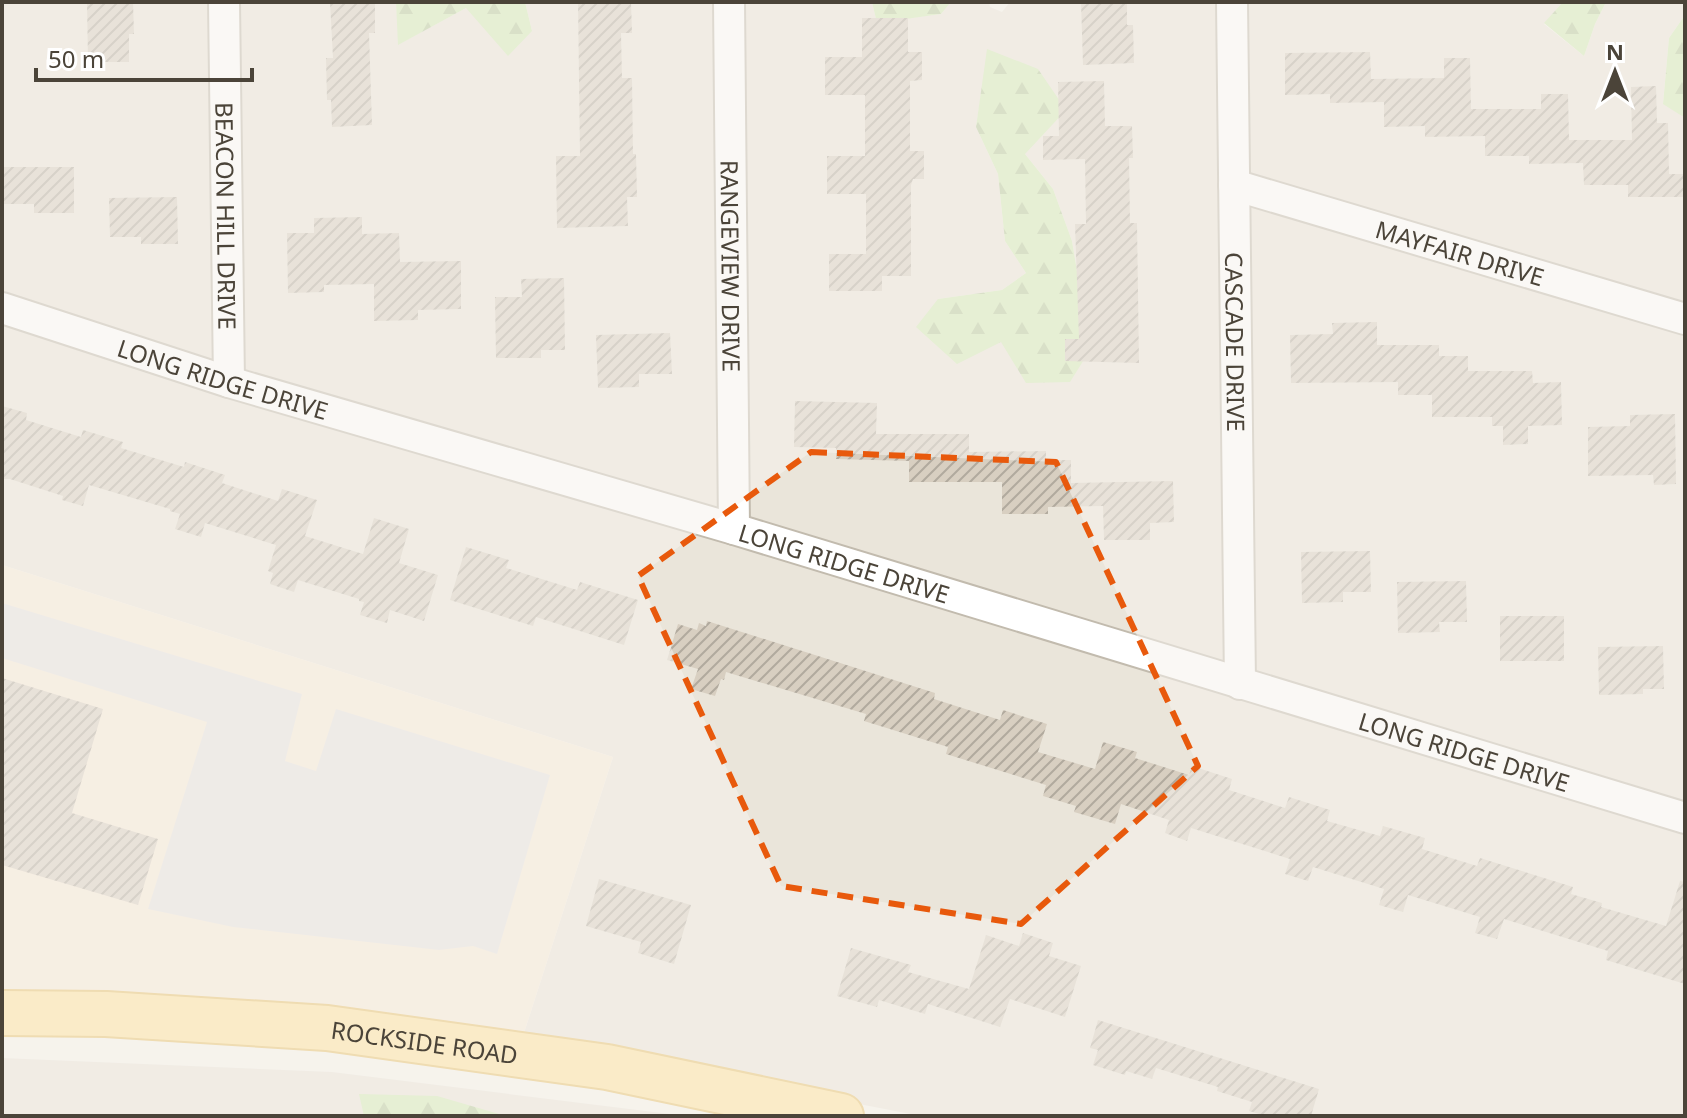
<svg xmlns="http://www.w3.org/2000/svg" width="1687" height="1118" font-family="'Noto Sans',sans-serif">
  <style>
    .residential { fill: #eae5da; fill-rule: evenodd }
    .commercial { fill: #f7ead8 }
    .forest { fill: url(#forest-firs) }
    .parking { fill: #e5e3e0 }
    .building { fill: url(#building-hatch) }
    .lines { fill: none; stroke-linecap: round; stroke-linejoin: round }
    .street-casing { stroke: #c2bbae; stroke-width: 34 }
    .primary-casing { stroke: #e6c16a; stroke-width: 48 }
    .street { stroke: #fff; stroke-width: 30 }
    .primary { stroke: #ffe39c; stroke-width: 44 }
    .marked { fill: none; stroke: #e8590c; stroke-width: 6; stroke-dasharray: 16 10; stroke-linejoin: round }
    .labels { text-anchor: middle; dominant-baseline: central; stroke-width: 7; stroke-linejoin: round; paint-order: stroke }
    .street-label { font-size: 24px; fill: #4b4439; stroke: #fff }
  </style>
  <defs>
    <pattern id="forest-firs" width="22" height="20" patternUnits="userSpaceOnUse" patternTransform="scale(2)"><rect width="22" height="20" fill="#d2eab5"/><path d="M5 1l3.5 6h-7zM16 11l3.5 6h-7z" fill="#b6ca9c"/></pattern>
    <pattern id="building-hatch" width="6" height="6" patternUnits="userSpaceOnUse" patternTransform="scale(2)"><rect width="6" height="6" fill="#d8cfc1"/><path d="M-1 1l2-2M0 6l6-6M5 7l2-2" fill="none" stroke="#b1aa9e"/></pattern>
  </defs>
  <rect width="100%" height="100%" fill="#f6f3ec"/>
  <!-- residential -->
  <path class="residential" d="M2 2H396L399 44 466 8 532 31 525 2H872L877 22 941 14 951 2H989L990 7 1002 12 1010 2H1563L1544 24 1584 56 1595 24 1606 2H1685V15L1669 38 1663 103 1685 118V1116H921L522 1039 613 757 2 565ZM988 50 1025 154 1053 189 1072 241 1090 349 1000 342 938 299 1002 290 1026 273 1005 241 998 174 976 127Z
    M2 1058 332 1072 686 1116H2Z"/>
  <!-- commercial -->
  <path class="commercial" d="M2 565 613 757 522 1039 2 998Z"/>
  <!-- forest -->
  <path class="forest" d="M396 2H525L532 31 508 56 466 8 398 45Z
    M872 2H951L941 14 877 23Z
    M1563 2H1606L1595 24 1584 56 1544 23Z
    M1685 15V118L1663 104 1669 38Z
    M987 49 1038 69 1066 110 1025 154 1053 189 1072 241 1090 350 1070 382 1026 383 1001 342 957 364 916 327 938 299 1002 290 1026 273 1005 241 998 174 976 127Z
    M359 1094 437 1096 506 1116H364Z"/>
  <!-- parking -->
  <path class="parking" d="M2 603 302 694 285 761 316 771 336 709 550 775 497 954 473 946 439 950 233 927 148 909 207 722 2 658Z"/>
  <!-- building -->
  <path class="building" d="M87 2H133L134 34H129V62H88Z
    M330 2H375V33H369L372 125 332 127 331 100H327L326 58H333Z
    M578 2H631L632 33H621L622 78H632L633 154H636L637 197H627L628 226 557 228 556 156H580Z
    M1081 2H1127V25H1133L1134 63 1083 65Z
    M862 18H908V52H922V80L910 81V151H924V179H913L911 185V276H882V291H829V254H866V194H827V156H865V95H825V57H862Z
    M1370 52 1371 79 1444 78V58H1470L1471 109H1541V94H1568L1569 140H1632L1631 87 1656 86 1657 123H1668L1669 174H1685V197H1628V185H1584L1583 163 1529 164V156H1485V136L1425 137V126L1384 127V102L1330 103V94L1285 95V53Z
    M1104 81 1105 126H1132L1133 158H1129L1130 223H1137L1139 363 1065 361V339H1079L1075 224H1086L1085 159 1043 160V136H1059L1058 82Z
    M2 167H74V213H34V204H2Z
    M177 197 178 244H141V237H110L109 198Z
    M362 217V234L399 233 400 262 461 261V309L418 310V320L374 321V284L324 285V292L288 293 287 233H314V218Z
    M564 278 565 350H541V358H496L495 297H522L521 279Z
    M1377 322V345H1439V356H1468V371H1532L1533 383 1561 382 1562 425 1528 426V444L1503 445V426H1492V417H1432V395H1398V382L1291 383 1290 335 1333 334 1332 323Z
    M670 333 672 374H639V387L598 388 596 335Z
    M795 401 877 403 876 434H969V452L1046 451V460H1071V483L1173 481 1174 522 1150 523V540H1104L1103 506 1048 507V514H1002V482H909V461L836 459V448L794 447Z
    M2 406 27 413 26 420 81 437 83 430 123 442 121 448 184 467 185 462 225 475 222 483 278 501 282 489 317 500 305 536 363 554 374 518 409 529 399 563 438 575 424 621 390 610 387 623 360 615 364 602 359 601V599L298 580 294 592 270 584 273 573 268 571 276 545 205 523 201 537 175 529 180 514 170 511V509L89 485 83 506 62 500 63 496 10 479H2Z
    M1675 414 1676 484 1654 485 1653 475 1588 476V427L1630 426V415Z
    M466 547 509 560 506 568 577 590 580 582 638 600 624 645 536 617 533 626 450 600Z
    M1370 551 1371 592H1343V602L1302 603 1301 552Z
    M1466 581 1467 622H1439L1440 632 1398 633 1397 582Z
    M1500 616H1564V661H1500Z
    M707 621 935 693 934 699 1000 720 1003 710 1047 724 1038 752 1095 769 1103 742 1137 752 1135 758 1189 775 1192 766 1232 779 1229 790 1285 808 1289 797 1330 810 1327 821 1380 836 1383 826 1425 838 1422 849 1477 866 1480 858 1573 887 1571 894 1602 903 1601 907 1666 926 1680 881 1685 882V984L1606 960 1608 951 1504 919 1497 939 1475 933 1480 917 1408 895 1403 912 1379 905 1384 889 1313 867 1308 881 1285 874 1290 859 1191 828 1187 841 1165 833 1169 820 1121 804 1115 824 1074 812 1076 806 1043 796 1046 785 946 754 948 747 864 721 866 714 726 672 724 680 721 679 715 696 691 689 698 669 667 660 678 624 697 630 699 623 706 626Z
    M1663 646 1664 689H1643V694L1599 695 1598 647Z
    M2 678 103 709 72 813 158 839 138 905 2 865Z
    M599 879 691 905 674 964 638 953 641 942 586 926Z
    M1023 933 1053 943 1049 956 1081 966 1065 1017 1010 999 1000 1027 928 1004 925 1014 879 1000 877 1007 837 996 851 948 911 965 908 972 969 989 986 935 1019 946Z
    M1098 1020 1319 1089 1311 1116H1266L1249 1111 1252 1102 1217 1091 1218 1087 1156 1068 1152 1079 1126 1071 1125 1075 1093 1065 1098 1050 1090 1048Z"/>
  <g class="lines">
    <defs>
      <g id="street">
        <path id="s1" d="M224 2 229 382"/>
        <path id="s2" d="M729 2 734 529"/>
        <path id="s3" d="M1232 2 1240 684"/>
        <path id="s4" d="M1234 185 1685 319"/>
        <path id="s5" d="M2 308 229 382 734 529 1685 818"/>
      </g>
      <g id="primary">
        <path id="s6" d="M2 1013 106 1014 327 1028 607 1067 841 1116"/>
      </g>
    </defs>
    <!-- street casing -->
    <use href="#street" class="street-casing"/>
    <!-- primary casing -->
    <use href="#primary" class="primary-casing"/>
    <!-- street -->
    <use href="#street" class="street"/>
    <!-- primary -->
    <use href="#primary" class="primary"/>
  </g>
  <!-- marked area -->
  <path d="M0 0H1687V1118H0ZM811 452 1056 462 1198 766 1021 924 781 886 638 576Z" fill="#f6f3ec" fill-opacity=".55" fill-rule="evenodd"/>
  <path class="marked" d="M811 452 1056 462 1198 766 1021 924 781 886 638 576Z"/>
  <g class="labels">
    <!-- street labels -->
    <g class="street-label">
      <text stroke="none"><textPath href="#s1" startOffset="214">BEACON HILL DRIVE</textPath></text>
      <text stroke="none"><textPath href="#s4" startOffset="236">MAYFAIR DRIVE</textPath></text>
      <text stroke="none"><textPath href="#s2" startOffset="264">RANGEVIEW DRIVE</textPath></text>
      <text stroke="none"><textPath href="#s3" startOffset="340">CASCADE DRIVE</textPath></text>
      <text stroke="none"><textPath href="#s5" startOffset="232">LONG RIDGE DRIVE</textPath></text>
      <text stroke="none"><textPath href="#s5" startOffset="880">LONG RIDGE DRIVE</textPath></text>
      <text stroke="none"><textPath href="#s5" startOffset="1528">LONG RIDGE DRIVE</textPath></text>
      <text stroke="none"><textPath href="#s6" startOffset="424">ROCKSIDE ROAD</textPath></text>
    </g>
  </g>
  <!-- border -->
  <rect width="1687" height="1118" fill="none" stroke="#4b4439" stroke-width="8"/>
  <!-- north arrow -->
  <g transform="translate(1615 72)" stroke="#ffffff" stroke-width="6" paint-order="stroke">
  <path d="M0-6L14 30L0 20L-14 30Z" fill="#4b4439"/>
  <text y="-12" font-size="22" font-weight="bold" text-anchor="middle" fill="#4b4439">N</text>
  </g>
  <!-- scale -->
  <path d="M36 68v12h216v-12" fill="none" stroke="#4b4439" stroke-width="4"/>
  <text x="48" y="68" font-size="24" fill="#4b4439" stroke="#ffffff" stroke-width="6" paint-order="stroke">50 m</text>
</svg>
